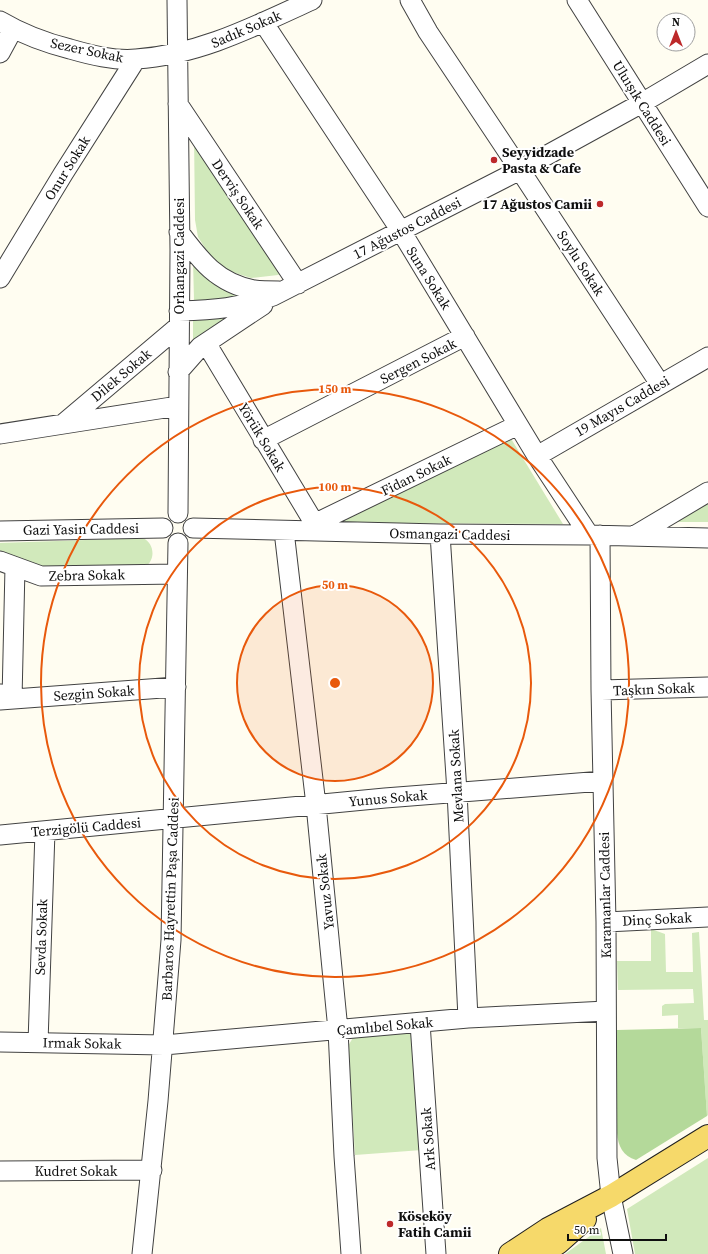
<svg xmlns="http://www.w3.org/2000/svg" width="708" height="1254" font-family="'Source Serif 4',serif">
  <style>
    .green { fill: #d1e9bb }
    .forest { fill: #b4d99a }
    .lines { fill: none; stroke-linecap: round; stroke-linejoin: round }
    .minor-casing { stroke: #424242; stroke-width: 21 }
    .major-casing { stroke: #202020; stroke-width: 24 }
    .minor { stroke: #fff; stroke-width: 19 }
    .major { stroke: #f6d96a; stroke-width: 22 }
    .ring { fill: none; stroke: #e8590c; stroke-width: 2 }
    .poi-dot { fill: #bd292a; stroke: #fff; stroke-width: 1.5 }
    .labels { text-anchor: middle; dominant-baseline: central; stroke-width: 4; stroke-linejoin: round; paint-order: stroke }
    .street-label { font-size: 14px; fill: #0f0f0f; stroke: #fff }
    .poi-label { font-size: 14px; font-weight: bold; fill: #0f0f0f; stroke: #fff; text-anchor: start }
    .centre { fill: #e8590c; stroke: #fff; stroke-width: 2 }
    .ring-label { font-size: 12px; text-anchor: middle; font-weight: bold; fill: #e8590c; stroke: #fff; stroke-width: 4; stroke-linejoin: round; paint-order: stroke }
  </style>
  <rect width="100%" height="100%" fill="#fffdf1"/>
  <!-- green -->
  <path class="green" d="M194 135 281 273 278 275 251 278 232 272 223 267 209 254 198 237 195 220Z
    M193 261C210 285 221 287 248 294L224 300H194Z
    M239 315 193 342V318Z
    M510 437 563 524 332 523Z
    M708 500V522H671Z
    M143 538C154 543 156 559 146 566L39 569 0 555V543Z
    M651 929 665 934 666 972H693L692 933 699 932 704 1020H708V1115L707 1116 701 1028H678V1015L662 1016V1006L665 1004 694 1003 693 989 618 990 617 961H651Z
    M407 1032 412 1033 422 1150 355 1155 348 1046 354 1036Z
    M708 1158V1254H635L627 1209Z
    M601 1228 606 1254H565Z"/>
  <!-- forest -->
  <path class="forest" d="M701 1028 707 1116 636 1160C623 1156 618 1146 617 1133V1030Z"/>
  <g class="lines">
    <defs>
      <path id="minor" d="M177 0 180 250 178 513
        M410 0 428 32 520 170 660 384
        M577 0 708 207
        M0 21C22 34 46 43 70 49 91 55 114 61 136 59 199 55 255 26 312 0
        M263 22 401 231 537 456 589 535
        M0 53 13 29
        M178 104 298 284
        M179 232C200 260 217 283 254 290 262 291 271 291 279 291
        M0 278 63 174 136 59
        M179 311C214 310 240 308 273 296L520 170 642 103 708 64
        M206 343 319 531
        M178 372 200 347 263 305
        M63 424 179 326
        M0 434 178 406
        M263 440 465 336
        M537 456 708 357
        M314 524 518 425
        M193 528 440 534 589 535 708 538
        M0 531 163 528
        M284 531 316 805 338 1030 344 1156 351 1254
        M440 534 457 792 468 1018
        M600 535 601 690 606 922 607 1158 611 1196 623 1254
        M634 536 708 492
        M0 561 41 576 177 574
        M601 690 708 687
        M1 694 12 699 15 567
        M0 700 176 687
        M0 835 385 798 603 781
        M606 922 708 917
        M420 1023 436 1254
        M0 1042 164 1045 468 1018 606 1011
        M38 1043 45 831
        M0 1171 152 1170
        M142 1254 158 1101 171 940 178 543"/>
      <path id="major" d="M510 1254 548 1229 611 1196 708 1136
        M541 1254 558 1243 585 1219"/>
    </defs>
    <!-- minor casing -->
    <use href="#minor" class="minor-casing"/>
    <!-- major casing -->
    <use href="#major" class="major-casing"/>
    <!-- minor -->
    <use href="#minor" class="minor"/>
    <!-- major -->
    <use href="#major" class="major"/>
  </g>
  <!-- distance rings -->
  <circle cx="335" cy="683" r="98" fill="#e8590c" fill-opacity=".12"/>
  <g class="ring">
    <circle cx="335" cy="683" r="98"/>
    <circle cx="335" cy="683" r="196"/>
    <circle cx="335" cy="683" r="294"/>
  </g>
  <!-- markers -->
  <g class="poi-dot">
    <circle cx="494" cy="160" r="4"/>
    <circle cx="600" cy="204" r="4"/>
    <circle cx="390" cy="1224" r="4"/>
  </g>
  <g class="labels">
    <!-- street labels -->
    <g class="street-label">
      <text transform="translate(246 29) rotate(-23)">Sadık Sokak</text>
      <text transform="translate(87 50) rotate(12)">Sezer Sokak</text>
      <text transform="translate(642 103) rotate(58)">Uluışık Caddesi</text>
      <text transform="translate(67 168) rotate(-58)">Onur Sokak</text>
      <text transform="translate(238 194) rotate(56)">Derviş Sokak</text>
      <text transform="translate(407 228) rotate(-27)">17 Ağustos Caddesi</text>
      <text transform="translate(179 256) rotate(-90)">Orhangazi Caddesi</text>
      <text transform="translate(581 263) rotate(57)">Soylu Sokak</text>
      <text transform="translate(429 278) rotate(58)">Suna Sokak</text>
      <text transform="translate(418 361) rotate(-27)">Sergen Sokak</text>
      <text transform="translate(121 375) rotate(-40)">Dilek Sokak</text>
      <text transform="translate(622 406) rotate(-30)">19 Mayıs Caddesi</text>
      <text transform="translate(262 437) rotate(59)">Yörük Sokak</text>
      <text transform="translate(416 475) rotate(-26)">Fidan Sokak</text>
      <text transform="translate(81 529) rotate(-1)">Gazi Yasin Caddesi</text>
      <text transform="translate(450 534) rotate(1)">Osmangazi Caddesi</text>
      <text transform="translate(87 575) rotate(-1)">Zebra Sokak</text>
      <text transform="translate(654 689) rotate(-2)">Taşkın Sokak</text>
      <text transform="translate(94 693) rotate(-4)">Sezgin Sokak</text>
      <text transform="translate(456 776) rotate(-93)">Mevlana Sokak</text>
      <text transform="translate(388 798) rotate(-5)">Yunus Sokak</text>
      <text transform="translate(86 827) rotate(-5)">Terzigölü Caddesi</text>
      <text transform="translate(325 892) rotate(-96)">Yavuz Sokak</text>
      <text transform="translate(605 895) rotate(-91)">Karamanlar Caddesi</text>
      <text transform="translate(170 899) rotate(-88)">Barbaros Hayrettin Paşa Caddesi</text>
      <text transform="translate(657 919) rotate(-3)">Dinç Sokak</text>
      <text transform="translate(41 937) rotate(-88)">Sevda Sokak</text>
      <text transform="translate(385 1026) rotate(-5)">Çamlıbel Sokak</text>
      <text transform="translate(82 1043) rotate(1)">Irmak Sokak</text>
      <text transform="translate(428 1139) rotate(-94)">Ark Sokak</text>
      <text x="76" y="1171">Kudret Sokak</text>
    </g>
    <!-- poi labels -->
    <g class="poi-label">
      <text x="502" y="152">Seyyidzade<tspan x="502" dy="16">Pasta &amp; Cafe</tspan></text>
      <text x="592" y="204" text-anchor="end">17 Ağustos Camii</text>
      <text x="398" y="1216">Köseköy<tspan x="398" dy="16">Fatih Camii</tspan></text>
    </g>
  </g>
  <circle cx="335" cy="683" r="6" class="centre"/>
  <g class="ring-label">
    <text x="335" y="393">150 m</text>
    <text x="335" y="491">100 m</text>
    <text x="335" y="589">50 m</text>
  </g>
  <!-- north arrow -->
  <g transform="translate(676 32)"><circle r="19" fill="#ffffff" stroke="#9f9f9f"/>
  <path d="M0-3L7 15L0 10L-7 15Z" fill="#bd292a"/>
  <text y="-6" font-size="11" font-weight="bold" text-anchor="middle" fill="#0f0f0f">N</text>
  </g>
  <!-- scale -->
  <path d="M568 1234v6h98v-6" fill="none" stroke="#0f0f0f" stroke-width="2"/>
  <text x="574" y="1234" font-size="12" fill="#0f0f0f" stroke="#ffffff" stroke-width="3" paint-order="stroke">50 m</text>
</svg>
